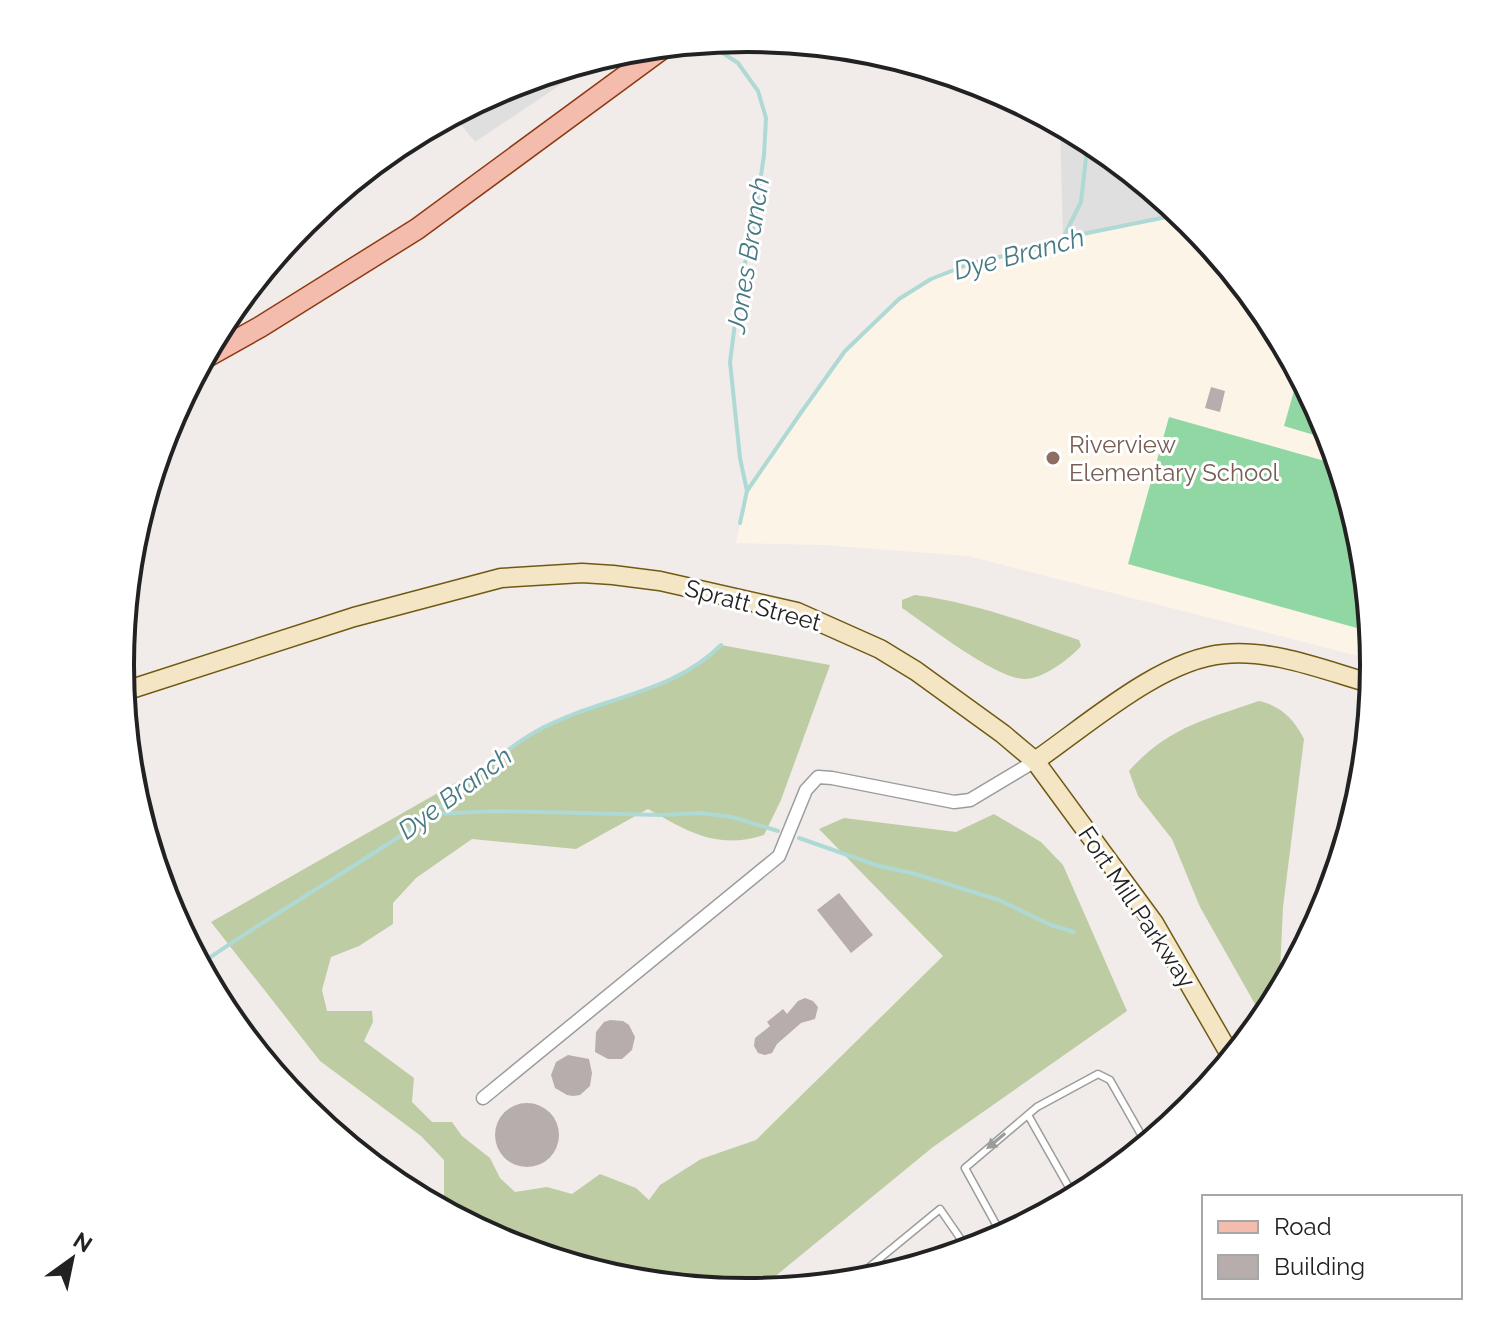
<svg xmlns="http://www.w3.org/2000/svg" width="1494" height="1331" font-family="Raleway,sans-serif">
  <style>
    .residential { fill: #e0dfdf }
    .education { fill: #fcf5e7 }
    .forest { fill: #bdcca3 }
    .pitch { fill: #91d7a4 }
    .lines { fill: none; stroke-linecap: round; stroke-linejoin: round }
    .stream { stroke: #afd9d4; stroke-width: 4 }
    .building { fill: #b6adac }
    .lane-casing { stroke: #9c9c9c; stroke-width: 9 }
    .street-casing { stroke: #9c9c9c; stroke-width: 15 }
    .secondary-casing { stroke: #705a11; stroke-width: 21 }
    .primary-casing { stroke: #8f3911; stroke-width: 23 }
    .lane { stroke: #fff; stroke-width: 6 }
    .street { stroke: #fff; stroke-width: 12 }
    .secondary { stroke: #f4e6c5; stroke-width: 18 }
    .primary { stroke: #f3bcad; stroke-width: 20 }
    .oneway { fill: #9c9c9c }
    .education-dot { fill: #8d6e63; stroke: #fff; stroke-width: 3 }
    .labels { text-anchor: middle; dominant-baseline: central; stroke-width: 6; stroke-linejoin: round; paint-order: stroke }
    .education-label { font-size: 24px; fill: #785e54; stroke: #fff; text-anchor: start }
    .street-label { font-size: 24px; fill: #222; stroke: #fff }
    .water-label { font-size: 26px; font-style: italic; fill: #467982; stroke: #fff }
    .rim { fill: none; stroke: #222; stroke-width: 4 }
  </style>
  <rect width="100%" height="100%" fill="#f1ecea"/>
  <!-- residential -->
  <path class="residential" d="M602 57 475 142 453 115 507 86Z
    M1060 125 1096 144 1181 214 1063 238Z"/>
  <!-- education -->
  <path class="education" d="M1181 214 1191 222 1269 317 1327 426 1363 544 1374 660 968 556 824 545 736 543 747 491 845 351 899 299 931 279 972 263 1040 248 1063 238Z"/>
  <!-- forest -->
  <path class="forest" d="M915 595C971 602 1025 622 1079 640L1081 646C1070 659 1041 680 1024 679 997 679 927 625 902 608V600Z
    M721 645 830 665 781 800 764 835C717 850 689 832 648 809L576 849 472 839 416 878 393 903V924L359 946 331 957 322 990 327 1011H372L373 1022 364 1041 414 1078 412 1102 432 1122H452L462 1136 490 1158 500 1178 515 1192 547 1187 572 1194 600 1174 636 1188 649 1200 660 1185 701 1159 756 1140 943 956 819 829 844 818 956 832 994 814 1041 842 1063 865 1127 1011 933 1147 756 1292 747 1293 624 1281 506 1245 454 1217 444 1196V1160L421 1136 320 1061 211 922 487 765 535 732 585 709 683 675 707 659Z
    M1259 701C1281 706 1294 719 1304 739L1283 907 1279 994 1264 1020 1200 907 1172 839 1138 796 1129 771C1168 727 1207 719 1259 701Z"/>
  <!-- pitch -->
  <path class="pitch" d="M1299 373 1327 426 1331 440 1284 426Z
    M1169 417 1339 465 1363 544 1371 632 1128 564Z"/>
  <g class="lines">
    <!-- stream -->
    <path class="stream" d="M706 42 738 63 758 91 766 118 764 155 751 243 741 276 730 362 740 458 747 491
      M1063 238 1081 202 1088 140
      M740 523 747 491 800 414 845 351 899 299 931 279 972 263 1040 248 1063 238 1181 214
      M433 814 495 811 661 815 701 813 732 817 778 831
      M799 838 879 866 912 873 999 900 1051 925 1074 932
      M199 965C269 916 344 874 415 826 457 798 490 758 535 732 594 698 672 695 721 645"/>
  </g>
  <!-- building -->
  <path class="building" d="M1211 387 1225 391 1220 412 1205 408Z
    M839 893 873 935 851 953 817 910Z
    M805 998 813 1001 818 1007 815 1019 801 1023 777 1044 772 1053 765 1055 758 1053 754 1046 755 1038 770 1026 767 1022 783 1009 787 1014 798 1001Z
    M610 1020 623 1021 629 1025 635 1037 632 1050 622 1059H608L595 1052 596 1032 604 1022Z
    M568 1055 589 1059 592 1073 590 1086 580 1095 573 1096 567 1095 555 1088 551 1075 556 1062Z
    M495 1135a32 32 0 1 1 64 0a32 32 0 1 1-64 0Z"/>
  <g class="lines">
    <defs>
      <path id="lane" d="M1028 1115 1075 1198
        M1003 1237 965 1168 1037 1107 1098 1074 1110 1080 1147 1145
        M957 1255 964 1243
        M850 1283 940 1209 969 1251"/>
      <path id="street" d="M483 1098 779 856 806 790 818 777 832 778 954 802 970 800 1035 761"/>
      <path id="secondary" d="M122 692 354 617 501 578 582 573 613 575 660 581 797 612 880 649 916 671 1003 734 1035 761 1154 923 1232 1058
        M1035 761C1086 726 1161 659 1224 654 1274 649 1326 671 1373 684"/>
      <path id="primary" d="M203 359 260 327 417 229 666 46"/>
    </defs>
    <!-- lane casing -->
    <use href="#lane" class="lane-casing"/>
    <!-- street casing -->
    <use href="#street" class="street-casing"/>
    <!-- secondary casing -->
    <use href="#secondary" class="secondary-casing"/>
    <!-- primary casing -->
    <use href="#primary" class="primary-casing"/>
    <!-- lane -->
    <use href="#lane" class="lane"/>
    <!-- street -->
    <use href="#street" class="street"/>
    <!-- secondary -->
    <use href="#secondary" class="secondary"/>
    <!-- primary -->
    <use href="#primary" class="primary"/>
  </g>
  <!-- one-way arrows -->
  <defs><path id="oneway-solid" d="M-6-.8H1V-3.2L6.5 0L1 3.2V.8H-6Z" transform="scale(2)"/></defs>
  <use class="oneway" href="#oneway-solid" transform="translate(996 1141) rotate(140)"/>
  <!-- markers -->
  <circle class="education-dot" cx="1053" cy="458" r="8"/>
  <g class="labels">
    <!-- education labels -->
    <g class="education-label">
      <text x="1069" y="444">Riverview<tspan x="1069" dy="28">Elementary School</tspan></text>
    </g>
    <!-- street labels -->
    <g class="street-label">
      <text transform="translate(753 605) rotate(15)">Spratt Street</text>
      <text transform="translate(1137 907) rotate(56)">Fort Mill Parkway</text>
    </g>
    <!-- water labels -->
    <g class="water-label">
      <text transform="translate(1019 254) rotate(-15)">Dye Branch</text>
      <text transform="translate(748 255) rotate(-81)">Jones Branch</text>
      <text transform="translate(455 793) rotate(-37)">Dye Branch</text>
    </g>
  </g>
  <!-- crop -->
  <path d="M0 0H1494V1331H0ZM134 665a613 613 0 1 1 1226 0a613 613 0 1 1-1226 0Z" fill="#fff" fill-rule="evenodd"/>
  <path class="rim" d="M134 665a613 613 0 1 1 1226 0a613 613 0 1 1-1226 0Z"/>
  <!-- legend -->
  <rect x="1202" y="1195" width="260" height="104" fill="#ffffff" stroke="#a7a7a7" stroke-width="2"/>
  <rect x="1218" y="1221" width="40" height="12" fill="#f3bcad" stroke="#a7a7a7" stroke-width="2"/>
  <text x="1274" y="1235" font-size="24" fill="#222222">Road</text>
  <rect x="1218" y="1255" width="40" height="24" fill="#b6adac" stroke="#a7a7a7" stroke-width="2"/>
  <text x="1274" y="1275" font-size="24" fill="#222222">Building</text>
  <!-- north arrow -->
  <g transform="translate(72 1259) rotate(33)" stroke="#ffffff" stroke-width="6" paint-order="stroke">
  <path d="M0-6L14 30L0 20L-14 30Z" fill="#222222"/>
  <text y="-12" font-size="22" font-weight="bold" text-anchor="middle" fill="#222222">N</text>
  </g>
</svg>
